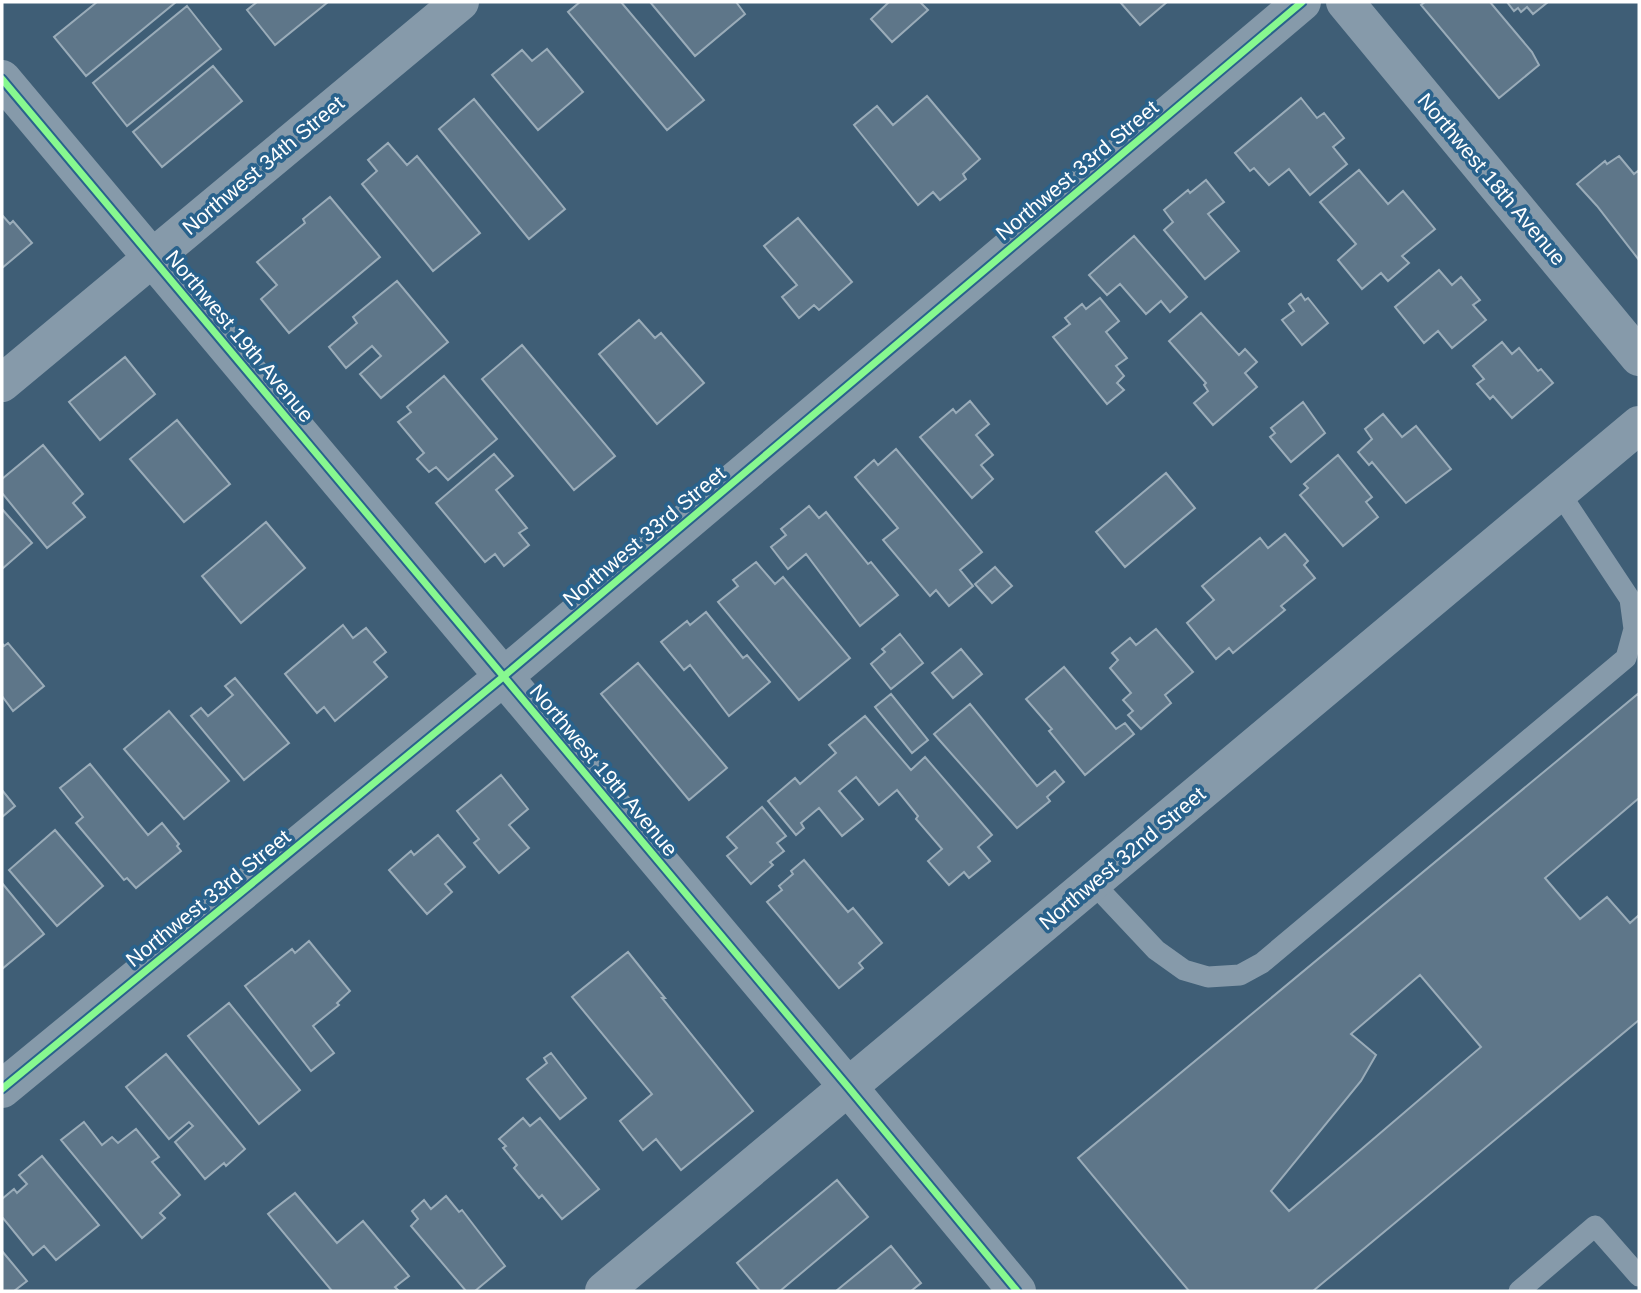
<svg xmlns="http://www.w3.org/2000/svg" width="1641" height="1293" font-family="Helvetica,sans-serif">
  <style>
    .building { fill: #5e7689; stroke: #9aacb9; stroke-width: 2; fill-rule: evenodd }
    .lines { fill: none; stroke-linecap: round; stroke-linejoin: round }
    .lane { stroke: #869aaa; stroke-width: 21 }
    .street { stroke: #869aaa; stroke-width: 38 }
    .cycleway-casing { stroke: #29628c; stroke-width: 11 }
    .cycleway { stroke: #87f88f; stroke-width: 7 }
    .labels { text-anchor: middle; dominant-baseline: central; stroke-width: 7; stroke-linejoin: round; paint-order: stroke }
    .street-label { font-size: 21px; fill: #fff; stroke: #29628c }
  </style>
  <rect width="100%" height="100%" fill="#3f5e76"/>
  <!-- building -->
  <path class="building" d="M97 2H176L86 76 54 37Z
    M257 2H328L275 45 247 10Z
    M580 2H621L704 100 667 130 568 12Z
    M650 2H736L745 14 695 56Z
    M889 2H920L928 10 892 42 871 19Z
    M1120 2H1167L1140 25Z
    M1425 2H1490L1532 52 1539 65 1499 98 1421 5Z
    M1507 2H1548L1533 14 1527 7 1521 12 1518 8 1514 11Z
    M187 6 221 49 127 126 93 83Z
    M547 49 583 92 538 130 492 75 522 50 532 61Z
    M213 66 242 101 162 167 133 132Z
    M927 96 980 159 963 174 966 179 940 200 933 192 918 205 854 125 877 106 893 125Z
    M1301 98 1317 118 1324 113 1344 138 1333 147 1347 164 1310 195 1289 169 1269 185 1254 168 1250 171 1235 153Z
    M474 99 565 209 529 239 439 129Z
    M388 143 407 165 417 156 480 233 433 271 362 184 377 171 368 160Z
    M1619 156 1634 174 1639 170V260L1597 206 1577 184 1605 161 1607 164Z
    M1359 170 1388 204 1403 191 1435 229 1402 256 1409 263 1388 281 1381 273 1362 289 1338 260 1356 244 1320 202Z
    M1206 180 1224 202 1208 214 1239 251 1205 279 1164 230 1173 222 1164 210 1188 190 1190 193Z
    M330 197 380 257 289 333 261 299 277 285 257 262 305 223 303 219Z
    M2 215 10 224 13 221 32 243 2 268Z
    M798 218 852 282 819 310 814 305 799 318 782 297 797 285 764 246Z
    M1134 236 1187 297 1170 312 1161 301 1146 314 1120 284 1107 295 1089 275Z
    M1439 270 1452 285 1461 277 1480 300 1473 305 1486 320 1452 348 1438 331 1424 343 1395 307Z
    M397 281 448 342 381 398 360 374 381 356 372 346 346 368 329 347 357 323 353 317Z
    M1301 294 1305 300 1308 298 1328 323 1302 345 1282 320 1294 311 1289 304Z
    M1100 298 1119 321 1106 332 1127 358 1116 366 1124 376 1117 383 1124 390 1107 404 1053 337 1070 324 1065 318 1082 304 1086 309Z
    M1201 313 1239 355 1245 349 1257 362 1245 373 1257 387 1213 425 1194 403 1208 391 1204 385 1206 383 1169 341Z
    M639 320 655 338 661 333 704 383 657 424 599 354Z
    M1502 342 1512 354 1519 348 1538 371 1541 369 1553 383 1512 418 1493 396 1490 399 1477 384 1484 379 1473 366Z
    M522 345 615 456 574 490 482 379Z
    M125 357 155 394 100 440 69 402Z
    M444 376 497 439 448 480 436 467 429 472 417 459 424 453 398 422 411 412 407 407Z
    M970 401 989 424 976 435 993 455 981 465 993 479 972 498 920 437 953 409 956 413Z
    M1303 402 1325 433 1291 462 1270 437 1275 433 1271 428Z
    M1383 414 1402 437 1416 426 1451 469 1406 503 1372 462 1369 465 1358 452 1372 439 1365 429Z
    M177 420 230 484 184 522 130 459Z
    M43 445 83 494 73 503 85 517 47 548 2 493V479Z
    M896 449 982 552 960 570 973 586 949 606 936 590 930 596 883 540 898 528 855 477 874 460 878 465Z
    M494 454 513 476 496 490 527 528 519 533 529 545 504 566 495 554 485 562 436 503Z
    M1338 455 1372 497 1366 502 1378 517 1343 546 1300 495 1308 488 1304 484Z
    M1166 473 1195 508 1125 567 1096 532Z
    M809 506 819 518 826 512 868 564 871 562 898 595 860 626 806 554 788 569 771 547 786 535 781 529Z
    M2 509 32 543 2 569Z
    M266 522 305 568 241 623 202 576Z
    M1285 534 1308 561 1304 565 1315 578 1281 606 1285 610 1233 653 1229 648 1216 659 1187 623 1214 600 1202 586 1260 538 1268 548Z
    M756 562 775 584 783 577 850 658 799 700 718 602 738 586 733 580Z
    M995 567 1012 586 992 603 975 584Z
    M706 612 743 658 747 655 770 682 729 716 690 665 684 670 661 642 687 621 690 625Z
    M343 625 353 638 366 628 386 652 374 662 387 677 335 721 324 707 317 713 285 674Z
    M1156 629 1193 672 1165 695 1171 703 1141 729 1128 715 1133 711 1123 700 1131 693 1110 668 1118 660 1112 653 1130 638 1136 645Z
    M900 634 923 663 891 689 871 664 885 652 882 649Z
    M2 643 4 646 8 643 44 686 13 711 2 696Z
    M961 649 982 674 953 698 932 673Z
    M638 663 727 768 689 800 601 694Z
    M1064 667 1116 729 1125 723 1134 734 1085 775 1049 731 1052 729 1026 699Z
    M235 678 289 743 244 780 191 716 201 708 208 716 233 695 225 686Z
    M1639 693V798L1545 878 1580 919 1607 897 1630 923 1639 915V1020L1313 1291H1189L1078 1158ZM1420 975 1481 1047 1289 1211 1271 1191 1361 1081 1376 1055 1351 1034Z
    M891 694 928 740 912 753 875 707Z
    M970 704 1037 786 1055 771 1064 782 1047 797 1050 801 1017 828 934 734Z
    M169 711 229 781 184 819 124 749Z
    M865 716 911 770 925 757 992 835 978 847 990 861 969 878 964 872 949 885 928 861 942 849 916 819 918 816 897 790 879 805 856 777 839 791 863 819 842 836 819 808 801 823 804 828 796 835 768 801 795 778 800 784 836 753 829 745Z
    M90 764 148 835 162 823 179 844 177 846 181 851 136 888 127 878 124 880 76 823 83 817 60 788Z
    M501 775 528 809 509 825 529 848 499 873 474 843 479 839 457 811Z
    M2 790 15 806 2 817Z
    M762 807 786 836 777 843 784 851 770 862 773 865 751 884 727 856 737 848 727 837Z
    M55 830 103 886 57 926 9 870Z
    M438 835 465 867 445 884 452 892 427 914 389 870 411 851 414 855Z
    M804 860 848 912 853 908 882 943 859 963 863 968 839 988 767 902 782 890 779 886 793 874 791 871Z
    M2 883 44 934 2 969Z
    M309 941 350 991 337 1003 339 1005 313 1026 334 1053 311 1071 245 986 292 949 295 953Z
    M628 952 665 998H662L753 1111 681 1170 656 1139 643 1150 620 1121 652 1094 572 997Z
    M229 1003 300 1090 259 1124 188 1036Z
    M551 1053 586 1098 560 1119 527 1079 547 1063 544 1058Z
    M166 1054 245 1149 226 1166 224 1163 205 1179 175 1142 193 1126 189 1122 169 1139 126 1087Z
    M523 1118 530 1126 540 1118 599 1189 562 1219 542 1195 539 1198 514 1168 517 1165 503 1148 506 1146 499 1139Z
    M84 1122 102 1145 112 1137 118 1143 136 1129 159 1157 152 1162 180 1195 160 1213 165 1218 142 1238 61 1140Z
    M42 1156 99 1225 56 1260 44 1246 33 1255 2 1217V1199L14 1189 17 1193 27 1184 19 1175Z
    M837 1180 868 1217 780 1291H760L737 1263Z
    M295 1193 337 1243 363 1221 409 1276 395 1287 399 1291H332L268 1214Z
    M446 1196 459 1212 462 1210 505 1266 475 1291H466L411 1226 418 1219 412 1211 424 1200 431 1209Z
    M891 1246 921 1283 911 1291H836Z
    M2 1251 27 1281 14 1291H2Z"/>
  <g class="lines">
    <!-- lane -->
    <path class="lane" d="M1093 883 1156 950 1184 970 1208 977 1240 975 1262 963 1626 658 1634 629 1630 599 1559 492
      M1519 1291 1595 1226 1639 1276"/>
    <!-- street -->
    <path class="street" d="M1345 2 1639 357
      M2 79 849 1088 1017 1291
      M2 383 460 2
      M2 1089 503 677 1302 2
      M604 1291 1639 425"/>
    <defs>
      <path id="cycleway" d="M2 79 849 1088 1017 1291
        M2 1089 503 677 1302 2"/>
    </defs>
    <!-- cycleway casing -->
    <use href="#cycleway" class="cycleway-casing"/>
    <!-- cycleway -->
    <use href="#cycleway" class="cycleway"/>
  </g>
  <g class="labels">
    <!-- street labels -->
    <g class="street-label">
      <text transform="translate(263 165) rotate(-40)">Northwest 34th Street</text>
      <text transform="translate(1077 170) rotate(-40)">Northwest 33rd Street</text>
      <text transform="translate(1492 179) rotate(50)">Northwest 18th Avenue</text>
      <text transform="translate(240 336) rotate(50)">Northwest 19th Avenue</text>
      <text transform="translate(644 536) rotate(-40)">Northwest 33rd Street</text>
      <text transform="translate(604 770) rotate(50)">Northwest 19th Avenue</text>
      <text transform="translate(1122 858) rotate(-40)">Northwest 32nd Street</text>
      <text transform="translate(208 898) rotate(-39)">Northwest 33rd Street</text>
    </g>
  </g>
  <!-- border -->
  <rect width="1641" height="1293" fill="none" stroke="#ffffff" stroke-width="7"/>
</svg>
